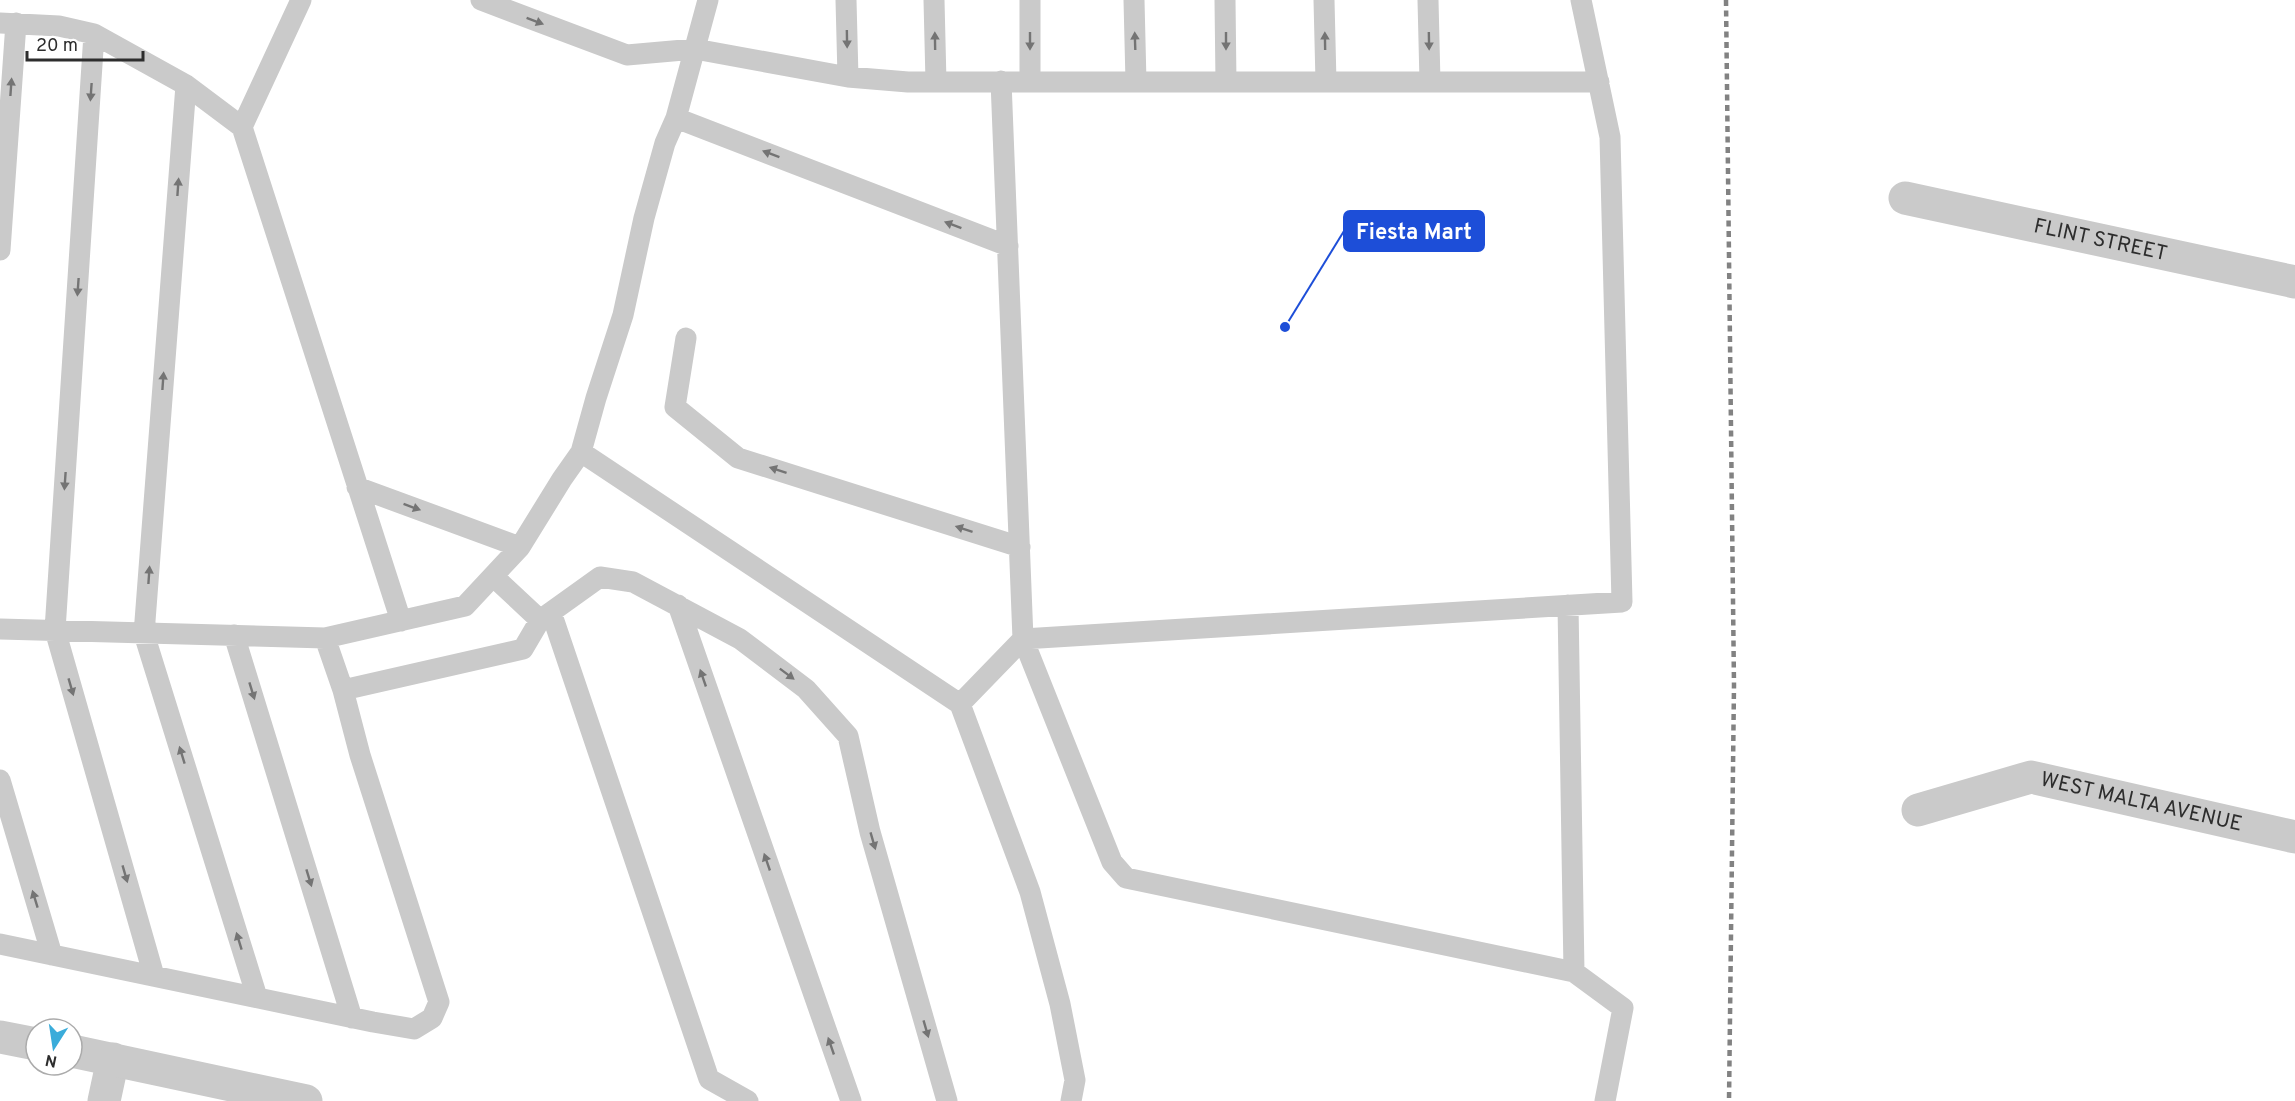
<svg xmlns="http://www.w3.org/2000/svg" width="2295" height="1101" font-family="Overpass,sans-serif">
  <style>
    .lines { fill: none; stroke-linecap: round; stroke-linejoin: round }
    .service { stroke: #cacaca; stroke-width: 21 }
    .minor { stroke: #cacaca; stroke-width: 33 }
    .tertiary { stroke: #cacaca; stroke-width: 33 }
    .rail { stroke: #828282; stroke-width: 4.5; stroke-dasharray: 6 4.5; stroke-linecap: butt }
    .oneway { fill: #747474 }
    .labels { text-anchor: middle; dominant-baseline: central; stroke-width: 6; stroke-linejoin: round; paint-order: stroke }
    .street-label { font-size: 21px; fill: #2d2d2d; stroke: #fff }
    .leader { fill: none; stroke: #1d4ed8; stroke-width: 2 }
    .callout-dot { fill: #1d4ed8; stroke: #fff; stroke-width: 2 }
    .callout { fill: #1d4ed8; stroke: #1d4ed8; stroke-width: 2 }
    .callout-label { font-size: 22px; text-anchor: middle; font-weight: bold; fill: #fff }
  </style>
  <rect width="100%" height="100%" fill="#fff"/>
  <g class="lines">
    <!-- service -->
    <path class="service" d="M301 0 242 127 401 621
      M481 0 627 55 695 49 848 77 908 82H1599
      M846 0 848 77
      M934 0 936 82
      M1030 0V82
      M1134 0 1136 82
      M1225 0 1226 82
      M1324 0 1326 82
      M1428 0 1430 82
      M0 23 59 26 94 34 186 85 242 127
      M94 34 55 630 154 976
      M1001 81 1023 639 1112 862 1126 878 1574 972
      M186 85 144 634 257 997
      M676 118 1008 246
      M0 250 16 23
      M686 338 675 407 738 458 1020 547
      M581 452 960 704 1030 892 1060 1004 1075 1080 1071 1101
      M357 487 520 547
      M494 577 540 620 600 577 633 582 740 639 806 689 848 736 870 832 947 1101
      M678 605 851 1101
      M1568 605 1574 972 1623 1008 1605 1101
      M551 612 709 1079 748 1101
      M0 629 325 638 465 606 520 547 562 479 581 452 596 398 623 315 644 218 665 143 676 118 708 0
      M234 635 352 1018
      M325 638 343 690 523 649 540 620
      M960 704 1023 639 1622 602 1610 137 1581 0
      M0 780 52 955
      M0 944 373 1022 414 1029 432 1018 439 1002 360 755 343 690"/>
    <!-- minor -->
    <g class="minor">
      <path id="s1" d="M1905 198 2295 282"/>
      <path id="s2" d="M1918 810 2031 777 2295 837"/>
      <path d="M104 1101 113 1059"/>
    </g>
    <!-- tertiary -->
    <path class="tertiary" d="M0 1037 36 1044
      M72 1051 306 1101"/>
    <!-- rail -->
    <path class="rail" d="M1726 0 1734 685 1729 1101"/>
  </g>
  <!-- one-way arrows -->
  <defs><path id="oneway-solid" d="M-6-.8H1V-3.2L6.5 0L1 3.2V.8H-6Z" transform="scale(1.5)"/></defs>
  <g class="oneway">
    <use href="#oneway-solid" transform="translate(535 21) rotate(21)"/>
    <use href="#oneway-solid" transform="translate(847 39) rotate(89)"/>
    <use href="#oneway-solid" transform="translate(935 41) rotate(-91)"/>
    <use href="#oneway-solid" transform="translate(1030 41) rotate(90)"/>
    <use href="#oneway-solid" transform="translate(1135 41) rotate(-92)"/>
    <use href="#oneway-solid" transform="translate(1226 41) rotate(90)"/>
    <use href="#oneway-solid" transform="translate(1325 41) rotate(-91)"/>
    <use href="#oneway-solid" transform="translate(1429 41) rotate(89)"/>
    <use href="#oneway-solid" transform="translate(11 87) rotate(-86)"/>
    <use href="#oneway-solid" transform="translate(91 92) rotate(94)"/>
    <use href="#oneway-solid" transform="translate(771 154) rotate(-159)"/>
    <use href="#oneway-solid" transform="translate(178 187) rotate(-86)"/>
    <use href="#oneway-solid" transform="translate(953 225) rotate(-159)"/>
    <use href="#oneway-solid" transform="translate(78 287) rotate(94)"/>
    <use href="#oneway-solid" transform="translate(163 381) rotate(-86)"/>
    <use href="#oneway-solid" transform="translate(778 470) rotate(-162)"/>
    <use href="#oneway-solid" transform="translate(65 481) rotate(94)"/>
    <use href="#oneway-solid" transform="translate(412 507) rotate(20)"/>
    <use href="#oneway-solid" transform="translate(964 529) rotate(-162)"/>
    <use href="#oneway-solid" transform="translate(149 575) rotate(-86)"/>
    <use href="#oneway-solid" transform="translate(787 674) rotate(37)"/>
    <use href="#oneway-solid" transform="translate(703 678) rotate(-109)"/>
    <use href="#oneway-solid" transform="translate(71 687) rotate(74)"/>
    <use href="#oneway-solid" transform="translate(252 691) rotate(73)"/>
    <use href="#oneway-solid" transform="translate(182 755) rotate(-107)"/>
    <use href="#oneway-solid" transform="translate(873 841) rotate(74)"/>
    <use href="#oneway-solid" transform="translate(767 862) rotate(-109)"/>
    <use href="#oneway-solid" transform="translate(125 874) rotate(74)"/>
    <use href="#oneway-solid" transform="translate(309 878) rotate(73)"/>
    <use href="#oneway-solid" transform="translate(35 899) rotate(-107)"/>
    <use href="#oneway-solid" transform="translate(239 941) rotate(-107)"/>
    <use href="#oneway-solid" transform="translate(926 1029) rotate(74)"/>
    <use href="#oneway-solid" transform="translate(831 1046) rotate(-109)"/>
  </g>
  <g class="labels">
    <!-- street labels -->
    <g class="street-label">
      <text stroke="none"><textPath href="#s1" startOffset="200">FLINT STREET</textPath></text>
      <text stroke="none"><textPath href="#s2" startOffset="231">WEST MALTA AVENUE</textPath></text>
    </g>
  </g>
  <!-- callouts -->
  <path class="leader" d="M1285 327L1344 231"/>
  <circle class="callout-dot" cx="1285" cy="327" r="6"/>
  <rect class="callout" x="1344" y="211" width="140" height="40" rx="6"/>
  <g class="callout-label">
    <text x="1414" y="239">Fiesta Mart</text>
  </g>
  <!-- north arrow -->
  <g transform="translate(54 1047) rotate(192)"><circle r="28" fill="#ffffff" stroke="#ababab" stroke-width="1.5"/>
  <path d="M0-4.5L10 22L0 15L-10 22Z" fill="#3aacda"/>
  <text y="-9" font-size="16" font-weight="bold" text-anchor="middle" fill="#2d2d2d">N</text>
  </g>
  <!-- scale -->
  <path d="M27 51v9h116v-9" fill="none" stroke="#2d2d2d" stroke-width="3"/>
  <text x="36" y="51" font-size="18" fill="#2d2d2d" stroke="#ffffff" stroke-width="4.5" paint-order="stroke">20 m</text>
</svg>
